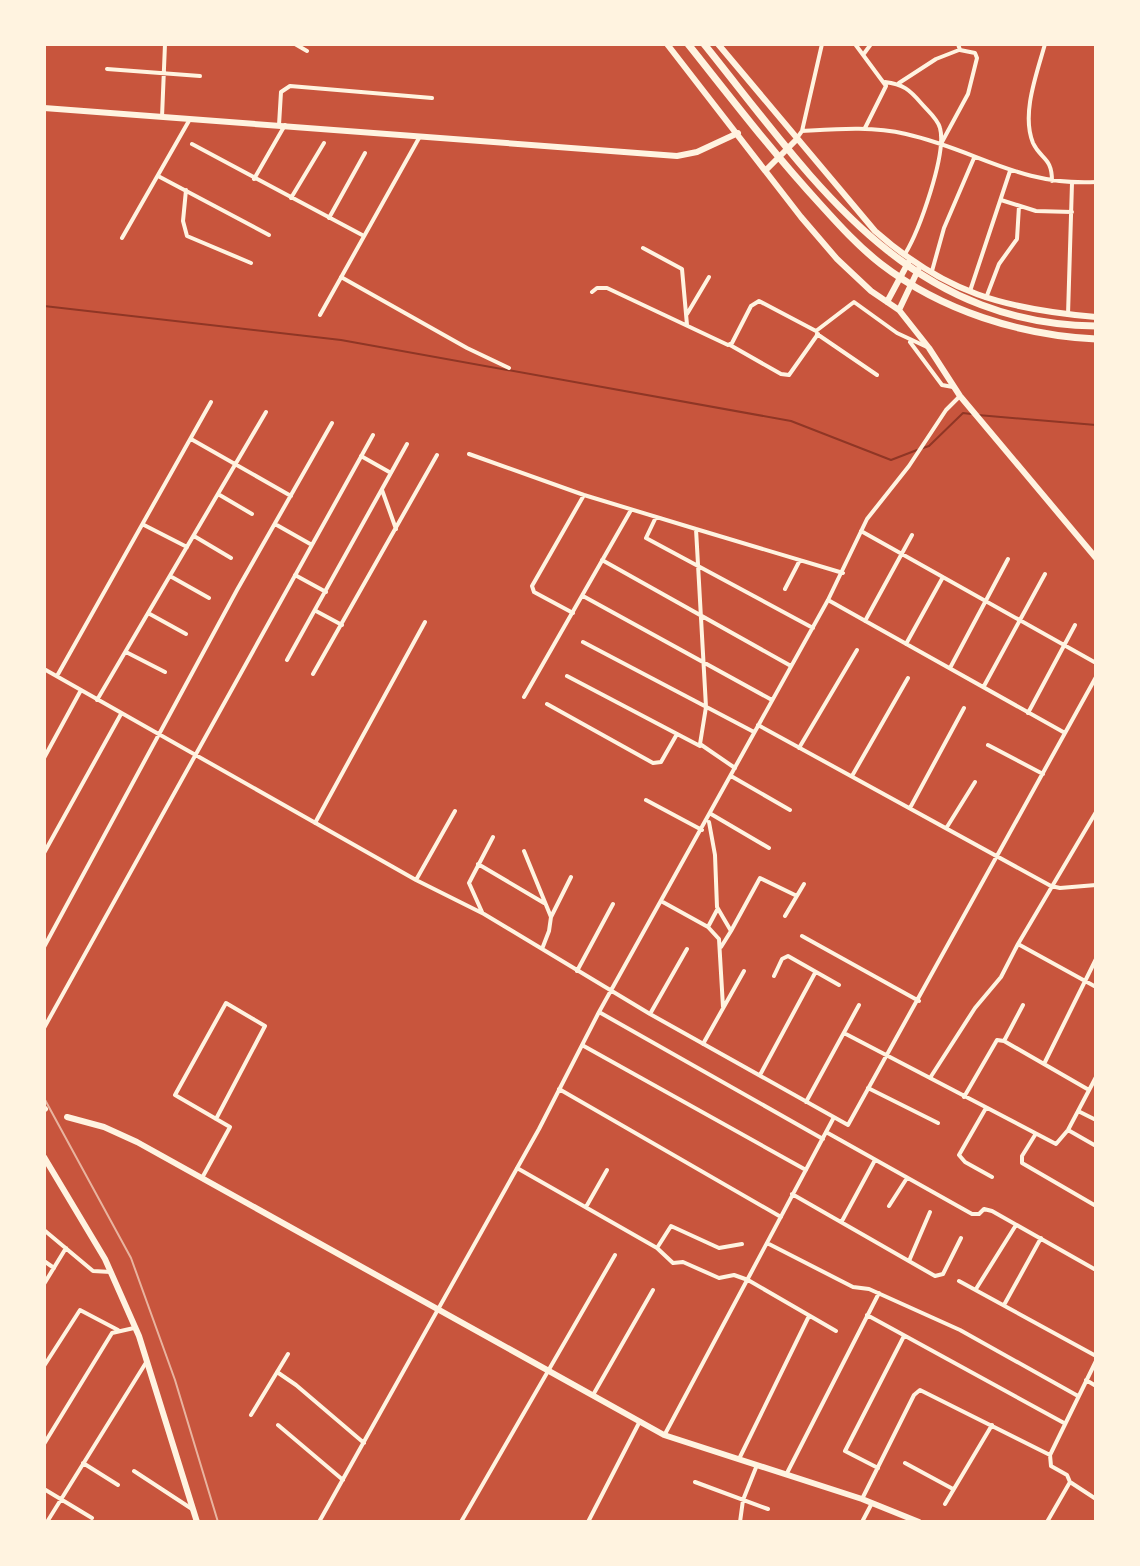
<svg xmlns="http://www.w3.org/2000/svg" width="1140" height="1566" font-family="Inter,sans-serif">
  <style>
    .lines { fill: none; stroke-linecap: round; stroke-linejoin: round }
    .stream { stroke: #8f3625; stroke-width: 2 }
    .minor { stroke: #fff3e0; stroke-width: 4 }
    .tertiary { stroke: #fff3e0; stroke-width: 6 }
    .trunk { stroke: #fff3e0; stroke-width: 7 }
    .rail { stroke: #e9b49f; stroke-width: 2 }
  </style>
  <rect width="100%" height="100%" fill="#c8553d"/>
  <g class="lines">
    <!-- stream -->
    <path class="stream" d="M44 306 341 340 791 421 891 460 917 450
      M978 415 1096 425
      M923 448 929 446 963 413 971 414"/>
    <!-- minor -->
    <path class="minor" d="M295 44 307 51
      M855 44 886 86 865 128
      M1045 44C1037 73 1021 114 1033 143 1041 160 1052 157 1052 181
      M863 55 871 44
      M107 69 200 76
      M885 82C903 84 910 90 921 103 928 111 938 119 940 128 947 154 919 231 905 254
      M899 83 936 59 959 50
      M162 117 165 44
      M279 125 281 92 290 86 432 98
      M802 131C837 129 872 126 906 134 977 150 1018 186 1096 182
      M797 138 802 131 822 44
      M942 142 968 94 977 58 975 53 960 50 958 44
      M192 144 364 236
      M1096 156V155
      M158 176 269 235
      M254 179 285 125
      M186 190 183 221 187 236 251 263
      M291 198 324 143
      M1001 200 1036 211 1072 212
      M329 218 365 153
      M122 238 190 119
      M643 248 682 269 687 325
      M932 271 944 228 974 158
      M341 277 467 348 509 368
      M970 291 1010 171
      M592 292 597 288H607L728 345 732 343 751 306 759 301 816 331 854 302 897 333 927 347
      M986 298 999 264 1017 239 1019 206
      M687 314 709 277
      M320 315 419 138
      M1068 315 1072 183
      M817 334 877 375
      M910 342 942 385 953 387
      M730 345 781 374 789 375 818 334
      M191 439 291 496
      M469 454 584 495 696 529
      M361 456 391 473
      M382 490 396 529
      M218 494 252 514
      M656 517 646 538 813 628
      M275 524 312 545
      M144 525 187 547
      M861 531 1096 663
      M194 536 231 558
      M602 560 791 666
      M295 575 326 592
      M170 576 209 598
      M785 589 800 560
      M583 596 772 700
      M828 600 1065 733
      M316 611 342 625
      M148 613 186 634
      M573 613 534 592 532 586 584 495
      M865 621 912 535
      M583 642 754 732
      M906 644 943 577
      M126 652 165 672
      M287 660 407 444
      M950 668 1008 559
      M44 669 416 880 484 914 650 1014 848 1125 1096 677
      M313 674 437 455
      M57 676 211 402
      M567 676 700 746
      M984 686 1045 574
      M524 697 631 510
      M97 700 266 412
      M547 704 653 763 661 762 677 734
      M1028 713 1075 625
      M758 725 1051 886 1060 888 1096 885
      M988 745 1043 774
      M799 748 857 650
      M44 758 81 690
      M735 768 700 744 706 707 696 529 843 573
      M731 776 790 810
      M852 776 908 678
      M646 800 702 830
      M910 808 964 708
      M711 814 769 848
      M709 822 715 855 717 907 731 931 760 878 797 896
      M315 823 425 622
      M947 827 975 782
      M524 851 551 917 549 931 542 949
      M44 853 121 714
      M478 864 544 903
      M416 880 455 811
      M661 901 708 927 717 910
      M482 912 469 883 493 837
      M785 916 804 884
      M551 917 571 877
      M708 927 719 939 723 1007
      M802 936 919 1001
      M1018 944 1096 987
      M44 947 237 590 332 423
      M721 947 731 931
      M577 971 613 904
      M774 976 782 959 788 956 839 985
      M599 1012 823 1139
      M650 1014 687 949
      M44 1028 373 435
      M844 1033 1056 1144 1068 1130 1096 1077
      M1004 1041 1023 1005
      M703 1044 744 971
      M582 1045 806 1170
      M1044 1064 1096 959
      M760 1075 815 973
      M930 1078 975 1008 1001 977 1018 944 1096 812
      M868 1088 938 1123
      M559 1089 781 1217
      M964 1097 997 1040 1004 1041 1089 1090
      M806 1102 859 1005
      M986 1108 959 1155 965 1162 992 1177
      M1078 1111 1096 1120
      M1068 1130 1096 1146
      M826 1132 972 1214H979L984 1209 992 1211 1096 1270
      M1035 1135 1022 1156V1163L1096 1206
      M517 1168 657 1248 673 1263 683 1262 719 1278 734 1275 748 1280 836 1331
      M202 1178 230 1127 175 1095 226 1003 265 1026 216 1119
      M792 1194 935 1276 943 1274 961 1238
      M889 1206 907 1178
      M586 1207 607 1170
      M842 1221 875 1160
      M44 1230 93 1271 111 1272
      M767 1243 853 1287 869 1289 960 1330 1078 1396
      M657 1248 671 1226 719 1248 742 1244
      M44 1261 54 1268
      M909 1261 930 1212
      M959 1281 1096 1356
      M44 1284 66 1248
      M976 1289 1016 1225
      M1004 1305 1041 1238
      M867 1315 1064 1423
      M44 1366 80 1310 118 1330
      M277 1372 296 1385 364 1443
      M1086 1380 1096 1386
      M593 1395 653 1290
      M251 1415 288 1354
      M278 1425 343 1480
      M665 1434 833 1119
      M44 1444 112 1333 134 1328
      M739 1459 809 1316
      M83 1463 118 1485
      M905 1463 953 1489
      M878 1468 845 1451 904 1336
      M134 1471 192 1509
      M786 1475 879 1293
      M695 1482 768 1509
      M1070 1482 1096 1499
      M44 1489 92 1518
      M862 1499 914 1395 920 1390 1050 1455
      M945 1504 992 1425
      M47 1522 147 1361
      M319 1522 539 1129 599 1012 828 600 867 519 909 466 946 410 960 396
      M461 1522 615 1255
      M588 1522 640 1421
      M740 1522 743 1500 757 1465
      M862 1522 872 1503
      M1047 1522 1070 1482 1067 1475 1051 1466 1050 1455 1096 1361"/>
    <!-- tertiary -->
    <path class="tertiary" d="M667 44 801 217 837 259 871 291 899 310 929 348 960 396 1096 558
      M718 44 875 231C945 293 1004 309 1096 317
      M44 108 677 156 697 152 738 133
      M766 170 796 140
      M887 302 908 263
      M899 310 918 270
      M44 1108 45 1109
      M67 1117 104 1127 137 1142 664 1435 862 1499 919 1522
      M44 1157 105 1259 139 1336 197 1522"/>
    <!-- trunk -->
    <path class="trunk" d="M688 44C731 98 773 153 820 204 839 225 858 246 881 264 942 311 1020 335 1096 339
      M704 44C812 178 904 324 1096 326"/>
    <!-- rail -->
    <path class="rail" d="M44 1098 131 1258 175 1380 218 1522"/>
  </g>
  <!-- border -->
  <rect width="1140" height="1566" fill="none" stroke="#fff3e0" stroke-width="92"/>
</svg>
